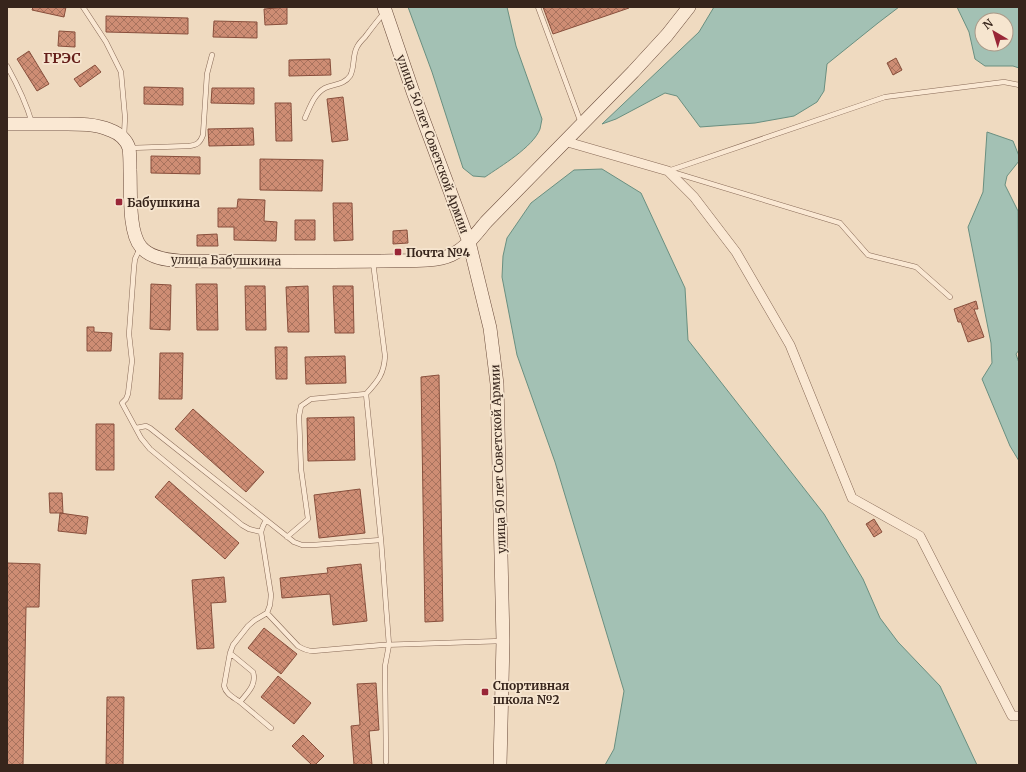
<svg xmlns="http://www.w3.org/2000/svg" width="1026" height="772" font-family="Merriweather,serif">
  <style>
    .water { fill: #a3c1b4; stroke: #6a8f80; fill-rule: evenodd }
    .building { fill: url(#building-cross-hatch); stroke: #884f3c }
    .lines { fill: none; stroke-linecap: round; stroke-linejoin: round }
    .lane-casing { stroke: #886a57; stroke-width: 5.5 }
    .street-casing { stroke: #886a57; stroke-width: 10 }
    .secondary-casing { stroke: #6a4b3b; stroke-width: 14 }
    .lane { stroke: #fae8d3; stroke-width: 4.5 }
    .street { stroke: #fae8d3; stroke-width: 9 }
    .secondary { stroke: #fae8d3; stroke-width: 13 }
    .poi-dot { fill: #992637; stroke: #f6e5cf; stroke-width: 1.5 }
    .labels { text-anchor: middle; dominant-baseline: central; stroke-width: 3.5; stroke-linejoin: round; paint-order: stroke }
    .street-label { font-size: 12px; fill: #37251c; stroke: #f6e5cf }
    .poi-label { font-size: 12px; font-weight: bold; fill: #37251c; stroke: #f6e5cf; text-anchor: start }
    .quarter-label { font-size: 14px; font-weight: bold; fill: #651f1a; stroke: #f6e5cf }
  </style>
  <defs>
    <pattern id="building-cross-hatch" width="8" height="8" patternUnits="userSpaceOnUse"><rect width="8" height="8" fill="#ce8d74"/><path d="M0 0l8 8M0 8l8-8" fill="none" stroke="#a8735e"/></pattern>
  </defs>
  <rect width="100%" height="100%" fill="#efdac0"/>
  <!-- water -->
  <path class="water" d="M408 7H507L516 46 542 119C541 122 541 126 540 129 533 147 501 166 485 177L473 176 463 168 432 72Z
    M714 7H899L878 23 827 64 824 91 817 102 794 116 755 123 700 127 677 96 665 93 616 119 602 124 699 32Z
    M957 7H1019V68L1013 66H985L975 59 969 32ZM982 20H1006V44H982Z
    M987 132 1013 141 1019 156V161L1007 176 1005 185 1018 211 1019 350 1016 354 1019 363V461L1010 446 982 379 992 363 991 343 968 227 983 192Z
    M602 169 641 193 685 288 688 340 824 514 863 579 880 618 898 642 940 686 977 765H605L614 749 624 691 555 462 517 355 502 277 503 256 507 238 531 203 574 170Z"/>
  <!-- building -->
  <path class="building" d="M33 7H66L64 17 32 10Z
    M287 7V24L265 25 264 9Z
    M543 7H629V8L553 34Z
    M106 16 188 18V34L106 32Z
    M214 21 257 22V38L213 37Z
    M59 31 75 32V47L58 46Z
    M29 51 49 84 37 91 17 59Z
    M896 58 902 70 893 75 887 63Z
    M330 59 331 75 289 76V60Z
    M95 65 101 72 80 87 74 79Z
    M144 87 183 88V105L144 104Z
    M212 88H254V104L211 103Z
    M343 97 348 140 332 142 327 99Z
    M275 103H291L292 141H276Z
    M253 128 254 145 209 146 208 129Z
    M151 156 200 157V174L151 173Z
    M260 159 323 160 322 191 260 190Z
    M238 199 265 200 264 221 277 222 276 241 234 240V227H218V208H237Z
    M333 203H352L353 240 334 241Z
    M295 220H315V240H295Z
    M407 230 408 243 393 244V231Z
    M217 234 218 246H197V235Z
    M151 284 171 285 170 330 150 329Z
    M196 284H217L218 330H197Z
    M245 286H265L266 330H246Z
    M308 286 309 332H288L286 287Z
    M333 286H353L354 333H335Z
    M976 301 978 309H974L984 337 968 342 961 322H958L954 309Z
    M87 327H94V332L112 333 111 351H87Z
    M275 347H287V379H276Z
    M160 353H183L182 399H159Z
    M345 356 346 383 306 384 305 357Z
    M439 375 443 621 425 622 421 377Z
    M193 409 264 472 246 492 175 429Z
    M354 417 355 460 308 461 307 418Z
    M96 424H114V470H96Z
    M169 481 239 543 225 559 155 497Z
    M360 489 365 533 319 538 314 495Z
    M49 493H62L63 513H50Z
    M60 513 88 517 86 534 58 531Z
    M874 519 882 532 874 537 866 524Z
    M7 563 40 564 39 607H26L23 765H7Z
    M361 564 367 621 333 625 330 594 282 598 280 578 328 573 327 568Z
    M224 577 226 602 211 603 214 648 197 649 192 580Z
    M264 628 297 654 281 674 248 648Z
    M278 676 311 703 294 724 261 697Z
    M376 683 379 730 369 731 372 765H354L351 726 360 725 357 684Z
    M107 697H124L123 765H106Z
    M303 735 324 756 315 765H312L292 746Z"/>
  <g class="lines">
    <defs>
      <path id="lane" d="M83 7 106 42 121 72 125 117 124 137
        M538 7 581 123
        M7 66C17 84 26 102 32 123
        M305 118C310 107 314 94 325 88 333 84 344 85 350 76 355 68 352 56 357 47 359 43 362 40 365 37 371 29 377 21 384 13
        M130 148 189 146C197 145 200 143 203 135L207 74 212 55
        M668 171 885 97 1004 82 1019 85
        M672 172 840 223 868 255 916 267 950 297
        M140 248 135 259 134 267 129 334 132 361 128 394 126 399 122 403 141 438 150 449 242 525 249 529 261 532 263 526 266 520
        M366 394 381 540 389 645 385 666 386 762
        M136 428 146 426 150 428 294 542 302 545H313L381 540
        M261 532 271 595 270 605 267 613
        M287 537 308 519 301 469 299 416 301 406 311 399 366 394C378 381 384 374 385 356L373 262
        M230 653 253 672C257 685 247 693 240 702 233 697 226 694 224 686L230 653 233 645 248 626 255 620 267 613 298 646C303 649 307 651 313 651L382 645 502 641
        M240 702 271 728"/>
      <path id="street" d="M564 141 668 171 694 197 736 252 790 345 852 498 920 536 1012 716H1019"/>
      <path id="secondary" d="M384 7 413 92 469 242 490 328 497 384 503 641 500 765
        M7 124C24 124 42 124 59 124 75 124 94 123 110 130 118 133 126 139 129 148 130 155 130 163 130 170 131 190 128 232 141 247 150 258 167 260 180 261 247 261 314 262 381 261 399 260 435 263 451 255 465 249 476 234 486 222L633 72 667 35 689 7"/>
    </defs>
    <!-- lane casing -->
    <use href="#lane" class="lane-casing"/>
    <!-- street casing -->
    <use href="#street" class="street-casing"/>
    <!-- secondary casing -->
    <use href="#secondary" class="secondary-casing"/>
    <!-- lane -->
    <use href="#lane" class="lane"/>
    <!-- street -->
    <use href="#street" class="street"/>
    <!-- secondary -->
    <use href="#secondary" class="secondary"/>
  </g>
  <!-- markers -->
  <g class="poi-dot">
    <rect x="115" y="198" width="8" height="8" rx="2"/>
    <rect x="394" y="248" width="8" height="8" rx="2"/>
    <rect x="481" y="688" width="8" height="8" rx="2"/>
  </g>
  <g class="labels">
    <!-- street labels -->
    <g class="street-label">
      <text transform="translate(433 144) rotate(70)">улица 50 лет Советской Армии</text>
      <text transform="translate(226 260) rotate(1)">улица Бабушкина</text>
      <text transform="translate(498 459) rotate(-92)">улица 50 лет Советской Армии</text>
    </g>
    <!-- poi labels -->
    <g class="poi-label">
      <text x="127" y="202">Бабушкина</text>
      <text x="406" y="252">Почта №4</text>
      <text x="493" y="685">Спортивная<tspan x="493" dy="14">школа №2</tspan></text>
    </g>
    <!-- quarter labels -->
    <g class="quarter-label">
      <text x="62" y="58">ГРЭС</text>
    </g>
  </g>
  <!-- border -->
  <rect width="1026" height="772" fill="none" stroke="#37251c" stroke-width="16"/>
  <!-- north arrow -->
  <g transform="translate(994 32) rotate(322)"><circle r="19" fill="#f6e5cf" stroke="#aa9887"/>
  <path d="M0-3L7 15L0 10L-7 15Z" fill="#992637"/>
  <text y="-6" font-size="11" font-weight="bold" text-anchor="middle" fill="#37251c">N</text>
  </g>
</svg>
